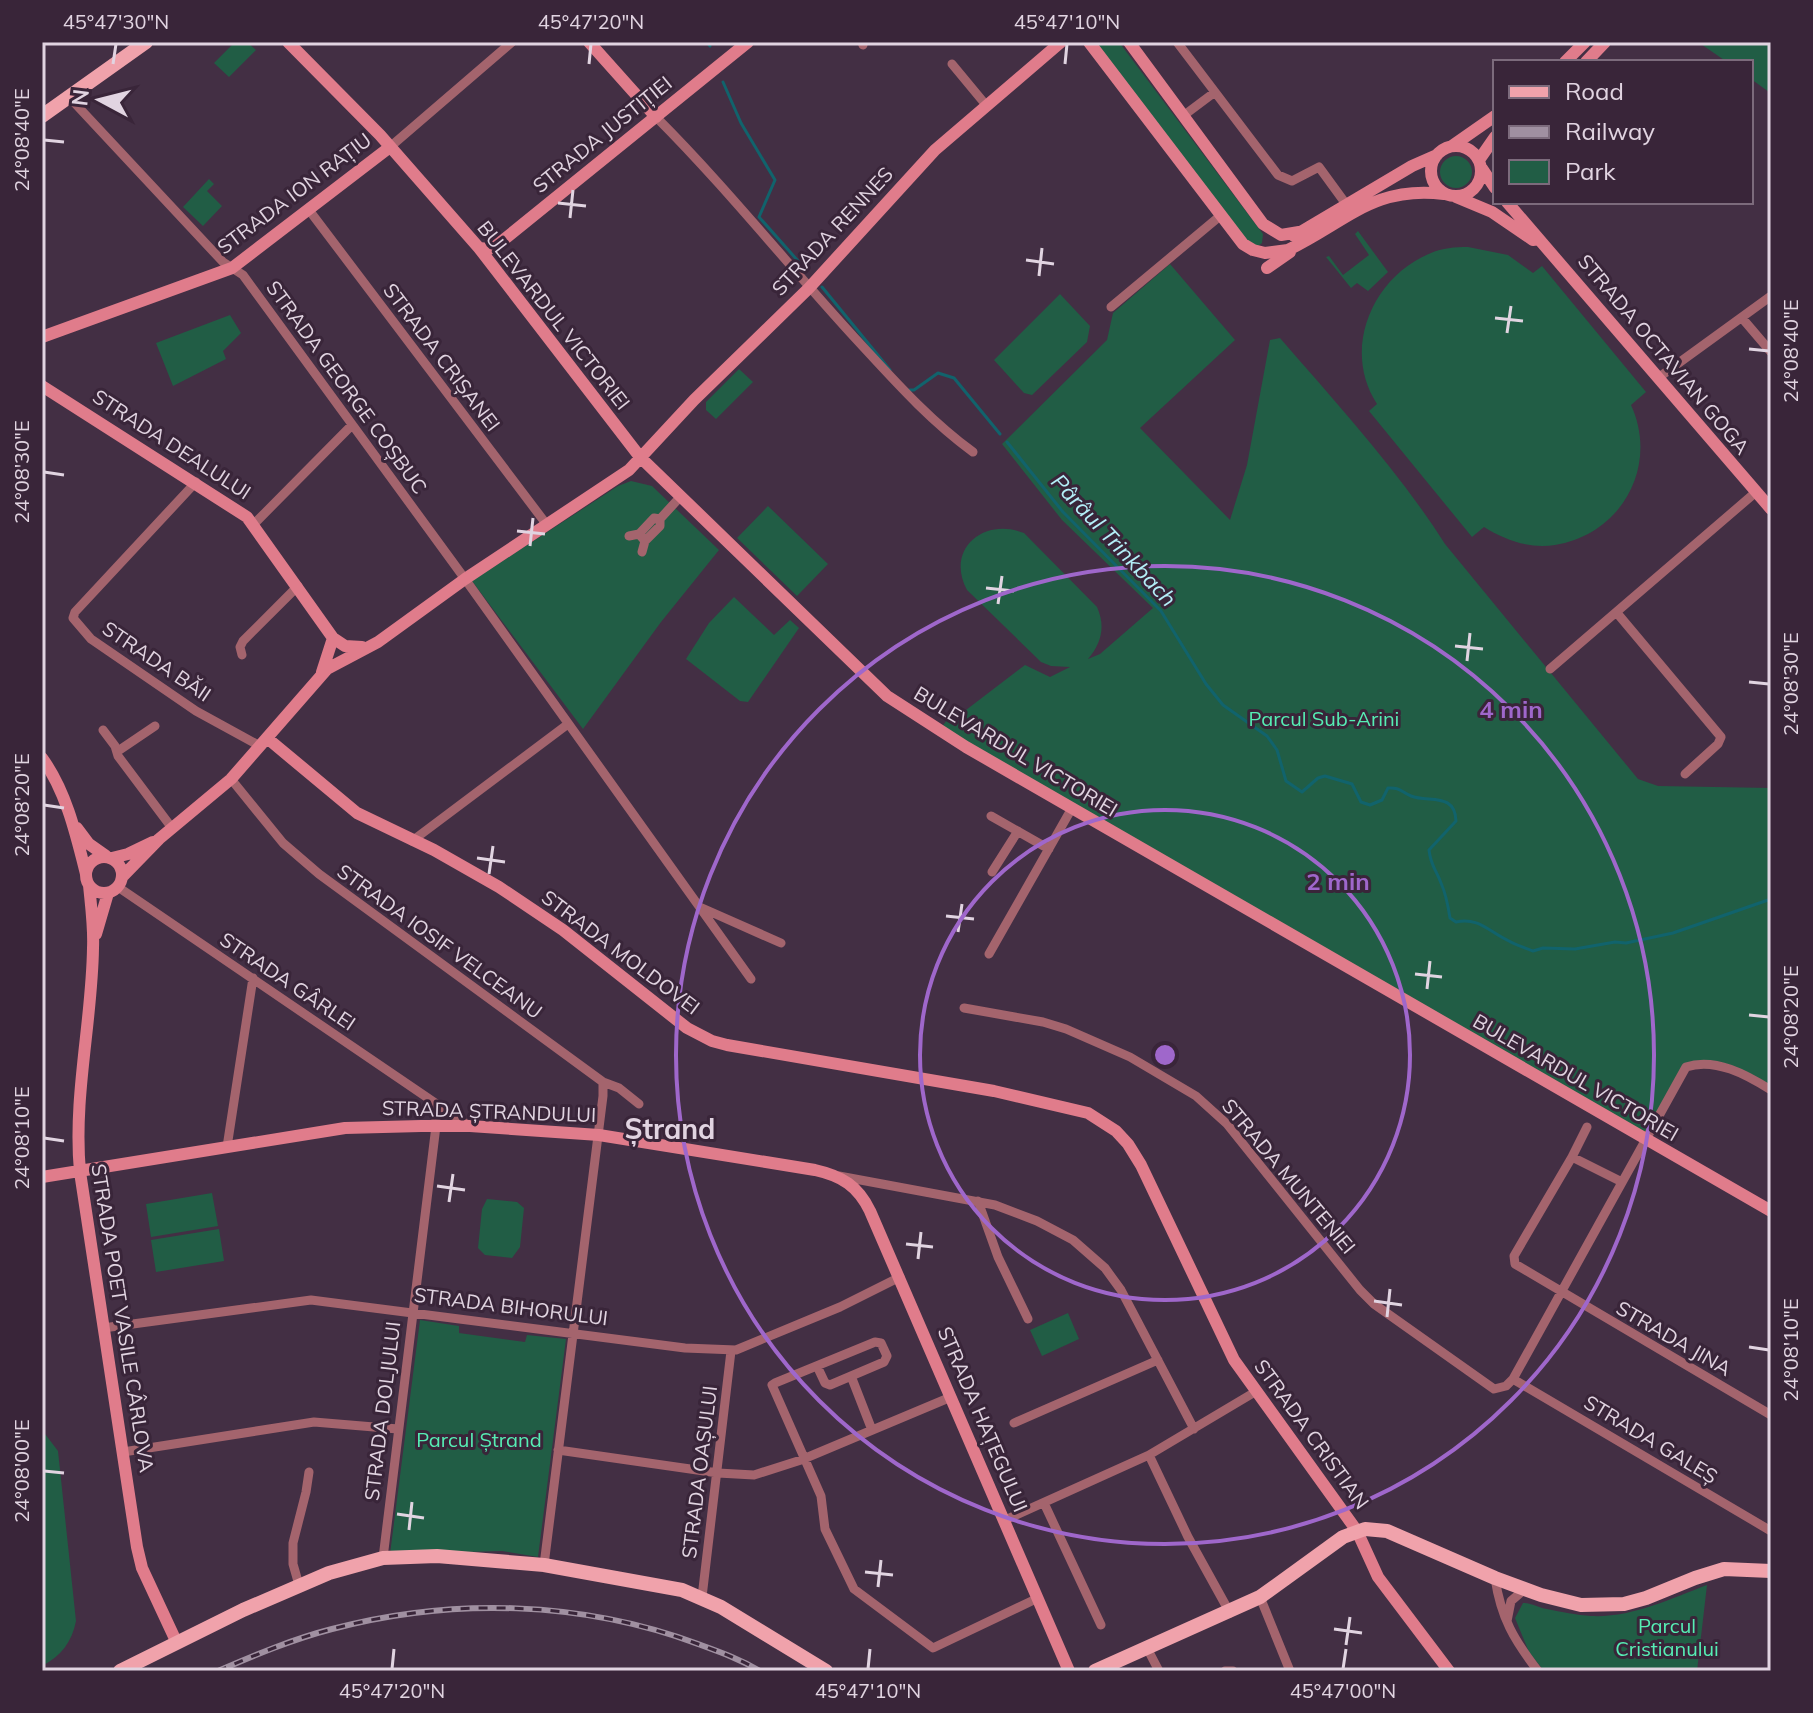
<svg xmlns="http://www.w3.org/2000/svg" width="1813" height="1713" font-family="Mulish,sans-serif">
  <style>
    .green { fill: #215d45 }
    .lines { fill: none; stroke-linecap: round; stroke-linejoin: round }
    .stream { stroke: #11636c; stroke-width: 3 }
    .street { stroke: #a4646d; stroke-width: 9 }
    .secondary { stroke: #e07c8b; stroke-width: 12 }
    .primary { stroke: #f0a2ab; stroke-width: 14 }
    .rail-casing { stroke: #a090a1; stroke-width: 6 }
    .rail { stroke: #392539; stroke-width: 3; stroke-dasharray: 9; stroke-linecap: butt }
    .ticks { fill: none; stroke: #e1d4e1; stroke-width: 3 }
    .ring { fill: none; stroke: #9f67cb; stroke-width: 4 }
    .labels { text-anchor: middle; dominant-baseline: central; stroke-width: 6; stroke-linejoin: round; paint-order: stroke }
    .street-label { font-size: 20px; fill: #e1d4e1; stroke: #392539 }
    .park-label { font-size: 20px; fill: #56eeb4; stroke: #392539 }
    .water-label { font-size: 22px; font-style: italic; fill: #b3eff7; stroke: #392539 }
    .district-label { font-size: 28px; font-weight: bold; fill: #e1d4e1; stroke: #392539 }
    .centre { fill: #9f67cb; stroke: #392539; stroke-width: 4 }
    .ring-label { font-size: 24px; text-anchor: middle; font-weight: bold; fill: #9f67cb; stroke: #392539; stroke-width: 6; stroke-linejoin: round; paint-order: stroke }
    .neatline { fill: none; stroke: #e1d4e1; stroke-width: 3 }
    .ticks-label { font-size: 20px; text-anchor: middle; fill: #e1d4e1 }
  </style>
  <rect width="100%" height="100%" fill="#432f44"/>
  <!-- green -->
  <path class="green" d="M235 42H247L256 50 229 77 214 63Z
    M1095 42H1119L1263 234 1262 243 1258 246H1249Z
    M1698 42H1771V88L1769 92 1751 79V62H1727Z
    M1440 172a16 16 0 1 1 32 0a16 16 0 1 1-32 0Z
    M209 179 214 184 207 191 222 206 203 226 183 207Z
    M1358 231 1388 272 1368 291 1357 283 1351 288 1326 257 1329 256 1343 275 1369 255 1355 234Z
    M1468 247 1508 255 1533 273 1542 266 1646 392 1631 405C1659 466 1622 534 1555 545 1529 549 1505 540 1484 527L1472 537 1369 411 1377 404C1341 349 1373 276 1431 253 1442 248 1455 247 1468 247Z
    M1170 264 1235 340 1140 428 1230 520 1247 465 1270 340 1280 338C1337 404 1398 470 1445 544L1638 779 1658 786 1771 788V1090L1740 1071 1686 1067 1644 1138 939 731 954 710H966L1025 665 1050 677 1070 667 1051 666 1041 662 967 590C945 549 984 517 1024 533L1097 607C1106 627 1101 644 1088 659L1100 654 1153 608 1062 520 1002 444 1107 340 1113 313Z
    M1060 294 1090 326 1087 342 1032 395 1024 393 994 360Z
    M230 315 241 333 223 351 226 359 173 386 156 343Z
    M739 369 753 382 716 419 706 410V402Z
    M631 481 652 486 719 550 661 622 583 729 472 581 618 486Z
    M768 506 828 564 797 596 737 538Z
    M734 597 774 635 790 620 799 628 748 702 740 701 686 659 709 623Z
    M212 1193 218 1226 151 1237 146 1204Z
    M487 1199 517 1202 524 1208 520 1247 512 1258 485 1255 478 1248 482 1209Z
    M219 1229 224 1261 156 1272 151 1240Z
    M1068 1313 1079 1339 1042 1356 1030 1330Z
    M420 1320 459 1326V1333L525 1342 527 1335 566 1339 538 1557 502 1551 390 1554Z
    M42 1430 58 1451 76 1621C72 1642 61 1656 42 1666Z
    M1707 1585 1697 1671H1544L1529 1652 1515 1618 1523 1603C1532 1603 1539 1608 1547 1609 1561 1612 1577 1615 1591 1616 1631 1618 1670 1599 1707 1585Z"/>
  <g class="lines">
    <!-- stream -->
    <path class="stream" d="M707 42 710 46
      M723 82 741 123 775 180 759 217 806 270
      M822 287 890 370
      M909 390H914L938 373 954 378 1000 434
      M1007 442 1063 512 1161 611 1206 684 1223 705 1267 736 1277 750 1286 781 1302 792 1318 778 1325 776 1352 784 1361 802 1370 805 1382 800 1388 788C1400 787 1401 792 1411 796 1429 803 1455 792 1456 821L1429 850C1431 867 1436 869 1441 883 1446 894 1448 905 1450 918L1456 922C1479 917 1489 932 1509 941 1516 945 1525 948 1533 951L1543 948 1575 949 1615 942 1626 943 1673 933 1771 899"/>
    <!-- street -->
    <path class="street" d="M862 42 863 45
      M1177 42 1278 175 1292 181 1319 167 1346 204
      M952 64 986 105
      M69 97 223 262 243 275 465 579 751 979
      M1183 116 1215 92
      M656 117C726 187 788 265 855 338 893 379 928 419 973 452
      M390 147 512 42
      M309 210 547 525
      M1111 307 1220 216
      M1742 318 1771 352
      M1658 378 1771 296
      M196 482 75 612 73 618 91 639 196 711 260 746
      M254 524 352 425
      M639 534 654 518 660 519 681 496
      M629 536 639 534 645 541 642 552
      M645 541 660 526V519
      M1617 613 1721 737 1718 744 1685 774
      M242 655 240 647 243 641 298 586
      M1550 669 1756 492
      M103 730 115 746 118 756 172 828
      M118 751 155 726
      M231 779 283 843 319 874 603 1082V1096L544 1565
      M991 816 1049 849
      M412 841 568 724
      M992 872 1018 831
      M118 887 469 1126
      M702 908 781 943
      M989 954 1072 808
      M964 1008 1043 1022 1066 1029 1130 1057 1196 1096 1227 1124 1360 1290 1374 1304 1494 1389 1506 1386 1513 1379 1686 1067C1715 1057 1747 1075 1771 1090
      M603 1082 619 1088 639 1104
      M227 1147 253 978
      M1572 1157 1587 1127
      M839 1176 995 1205 1037 1221 1073 1240 1105 1268 1121 1290 1194 1429
      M1620 1181 1572 1157 1514 1256 1515 1264 1771 1415
      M978 1201 998 1257 1028 1319
      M103 1328 311 1300 685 1348 736 1350 840 1307 900 1277
      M817 1366 825 1383 830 1385 884 1362 887 1356 881 1343 875 1342 775 1383 772 1385 821 1496 825 1529 854 1589 933 1648 1038 1598
      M851 1376 872 1430
      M1513 1379 1771 1531
      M1014 1423 1158 1360
      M558 1450 718 1473 754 1475 801 1460 951 1397
      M123 1452 314 1422 398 1429
      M1149 1455 1188 1537 1230 1613
      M1044 1503 1101 1625
      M1005 1520 1149 1455 1255 1392
      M383 1558 436 1126V1106
      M1495 1578C1501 1618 1514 1640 1538 1671
      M299 1585 293 1564V1543L306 1492 309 1472
      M702 1597 731 1351
      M1260 1597 1290 1671
      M1507 1621 1511 1601 1525 1589
      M1147 1648 1159 1671
      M1225 1671H1233"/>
    <!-- secondary -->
    <path class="secondary" d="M288 42 380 135 479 248 640 457 887 696 966 747 1771 1211
      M589 42 656 117
      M1089 42 1243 244 1253 250 1265 253 1288 250C1346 222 1374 185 1444 194
      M1129 42 1263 224 1281 235 1299 232
      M1565 62 1585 42
      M1586 62 1605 42
      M1431 171a25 25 0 1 1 50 0a25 25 0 1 1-50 0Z
      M1452 146 1495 116
      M1479 160 1495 137
      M1481 167 1495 188
      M1456 197 1492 212 1533 240
      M1507 202 1771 509
      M1294 236 1412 166 1437 155
      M479 248 489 249 496 246 748 42
      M1267 268 1290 252
      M42 337 232 268 390 147
      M42 386 247 517 333 638 345 646 362 647
      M322 672 333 638
      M267 738 357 813 434 850 499 887 563 930 687 1028 712 1041 727 1045 994 1091 1088 1113 1116 1131 1128 1144 1141 1165 1234 1360 1357 1531 1378 1577 1449 1671
      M42 758C66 791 76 834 86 874
      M77 828 89 844 106 856
      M86 875a18 18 0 1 1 36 0a18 18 0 1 1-36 0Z
      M112 858 128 854 153 842
      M122 877 159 839 231 779 327 669 378 642 465 579 629 470 694 400 809 288 935 150 1061 42
      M89 885C91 906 94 927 93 948 92 1022 73 1097 80 1172L137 1547 142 1568 176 1641
      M96 934 108 893
      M42 1177 345 1128 421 1126H470L599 1135 815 1170C842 1176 858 1186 870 1211L1069 1671"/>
    <!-- primary -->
    <path class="primary" d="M42 116 146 42
      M120 1671 243 1610 329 1573 383 1558 437 1556 544 1565 682 1590 721 1607 826 1671
      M1095 1671 1260 1597 1343 1537 1365 1529 1387 1531 1495 1578 1541 1595 1581 1605 1624 1604 1646 1598 1695 1578 1724 1569 1771 1571"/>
    <defs>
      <path id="rail" d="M218 1671C255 1655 293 1639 332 1629 452 1597 583 1601 698 1644 720 1652 740 1659 760 1671"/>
    </defs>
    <!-- rail casing -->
    <use href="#rail" class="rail-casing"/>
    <!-- rail -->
    <use href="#rail" class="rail"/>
  </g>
  <!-- ticks -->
  <path class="ticks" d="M113 64 116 44M589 64 591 44M1065 64 1067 44M44 140 64 142M558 203 586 206M570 218 573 190M1026 260 1054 264M1039 276 1042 248M1495 318 1523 321M1507 333 1511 306M1749 349 1769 351M44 472 64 475M517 531 545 534M530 546 533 518M986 588 1014 591M998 604 1002 576M1455 646 1483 649M1467 661 1470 633M1749 682 1769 684M44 805 64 808M477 858 505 862M489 874 493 846M946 916 974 919M958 932 962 904M1415 974 1442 977M1427 989 1430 961M1749 1015 1769 1017M44 1138 64 1141M437 1186 465 1190M449 1202 453 1174M906 1244 933 1247M918 1259 921 1232M1374 1301 1402 1305M1387 1317 1390 1289M1749 1347 1769 1350M44 1471 64 1473M397 1514 424 1518M409 1530 412 1502M865 1572 893 1575M878 1587 881 1560M1334 1629 1362 1633M1346 1645 1350 1617M392 1669 394 1649M868 1669 870 1649M1343 1669 1346 1649"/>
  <!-- distance rings -->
  <g class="ring">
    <circle cx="1165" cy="1055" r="245"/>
    <circle cx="1165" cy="1055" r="489"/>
  </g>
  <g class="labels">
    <!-- street labels -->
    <g class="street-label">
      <text transform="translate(602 134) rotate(-39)">STRADA JUSTIȚIEI</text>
      <text transform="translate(294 193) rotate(-37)">STRADA ION RAȚIU</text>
      <text transform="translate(832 231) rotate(-47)">STRADA RENNES</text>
      <text transform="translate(554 315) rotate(52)">BULEVARDUL VICTORIEI</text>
      <text transform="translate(1664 354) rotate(50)">STRADA OCTAVIAN GOGA</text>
      <text transform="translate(442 357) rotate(53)">STRADA CRIȘANEI</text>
      <text transform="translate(347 387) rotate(54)">STRADA GEORGE COȘBUC</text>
      <text transform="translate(172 444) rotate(33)">STRADA DEALULUI</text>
      <text transform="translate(157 661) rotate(34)">STRADA BĂII</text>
      <text transform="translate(1016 751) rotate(31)">BULEVARDUL VICTORIEI</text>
      <text transform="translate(440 941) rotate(36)">STRADA IOSIF VELCEANU</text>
      <text transform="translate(621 952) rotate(37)">STRADA MOLDOVEI</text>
      <text transform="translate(288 981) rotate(34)">STRADA GÂRLEI</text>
      <text transform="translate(1576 1077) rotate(30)">BULEVARDUL VICTORIEI</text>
      <text transform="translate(489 1111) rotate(2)">STRADA ȘTRANDULUI</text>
      <text transform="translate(1289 1176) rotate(50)">STRADA MUNTENIEI</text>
      <text transform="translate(511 1306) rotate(7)">STRADA BIHORULUI</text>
      <text transform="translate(123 1318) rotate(81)">STRADA POET VASILE CÂRLOVA</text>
      <text transform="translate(1674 1338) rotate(30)">STRADA JINA</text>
      <text transform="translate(382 1411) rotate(-83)">STRADA DOLJULUI</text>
      <text transform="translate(983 1419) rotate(67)">STRADA HAȚEGULUI</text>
      <text transform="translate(1312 1434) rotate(54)">STRADA CRISTIAN</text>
      <text transform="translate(1651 1439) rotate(31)">STRADA GALEȘ</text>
      <text transform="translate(699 1472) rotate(-83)">STRADA OAȘULUI</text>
    </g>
    <!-- park labels -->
    <g class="park-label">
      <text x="1324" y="718">Parcul Sub-Arini</text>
      <text x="479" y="1439">Parcul Ștrand</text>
      <text x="1667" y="1625">Parcul<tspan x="1667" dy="23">Cristianului</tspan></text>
    </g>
    <!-- water labels -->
    <g class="water-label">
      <text transform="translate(1114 540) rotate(47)">Pârâul Trinkbach</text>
    </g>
    <!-- district labels -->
    <g class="district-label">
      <text x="670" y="1128">Ștrand</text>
    </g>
  </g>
  <circle cx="1165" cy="1055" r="12" class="centre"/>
  <g class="ring-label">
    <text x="1511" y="718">4 min</text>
    <text x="1338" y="890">2 min</text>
  </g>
  <!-- border -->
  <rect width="1813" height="1713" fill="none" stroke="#392539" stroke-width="88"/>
  <!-- legend -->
  <rect x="1493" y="60" width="260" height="144" fill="#392539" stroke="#7c6b7c" stroke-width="2"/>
  <rect x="1509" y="86" width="40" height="12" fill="#f0a2ab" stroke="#7c6b7c" stroke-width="2"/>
  <text x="1565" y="100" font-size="24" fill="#e1d4e1">Road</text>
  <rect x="1509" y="126" width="40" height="12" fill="#a090a1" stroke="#7c6b7c" stroke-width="2"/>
  <text x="1565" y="140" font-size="24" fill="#e1d4e1">Railway</text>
  <rect x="1509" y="160" width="40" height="24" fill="#215d45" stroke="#7c6b7c" stroke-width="2"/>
  <text x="1565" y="180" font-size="24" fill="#e1d4e1">Park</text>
  <!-- north arrow -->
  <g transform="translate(100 100) rotate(277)" stroke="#392539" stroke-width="6" paint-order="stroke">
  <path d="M0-6L14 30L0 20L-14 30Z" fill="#e1d4e1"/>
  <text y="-12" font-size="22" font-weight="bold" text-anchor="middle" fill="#e1d4e1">N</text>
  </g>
  <rect x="44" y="44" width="1725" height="1625" class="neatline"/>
  <g class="ticks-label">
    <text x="116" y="29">45°47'30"N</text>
    <text x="591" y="29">45°47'20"N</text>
    <text x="1067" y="29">45°47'10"N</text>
    <text transform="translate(22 140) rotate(-90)" y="7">24°08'40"E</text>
    <text transform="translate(1791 351) rotate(-90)" y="7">24°08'40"E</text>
    <text transform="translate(22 472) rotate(-90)" y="7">24°08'30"E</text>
    <text transform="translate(1791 684) rotate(-90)" y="7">24°08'30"E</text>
    <text transform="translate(22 805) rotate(-90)" y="7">24°08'20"E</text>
    <text transform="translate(1791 1017) rotate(-90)" y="7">24°08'20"E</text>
    <text transform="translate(22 1138) rotate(-90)" y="7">24°08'10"E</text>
    <text transform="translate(1791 1350) rotate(-90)" y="7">24°08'10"E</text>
    <text transform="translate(22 1471) rotate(-90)" y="7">24°08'00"E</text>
    <text x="392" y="1698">45°47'20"N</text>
    <text x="868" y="1698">45°47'10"N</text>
    <text x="1343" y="1698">45°47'00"N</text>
  </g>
</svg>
